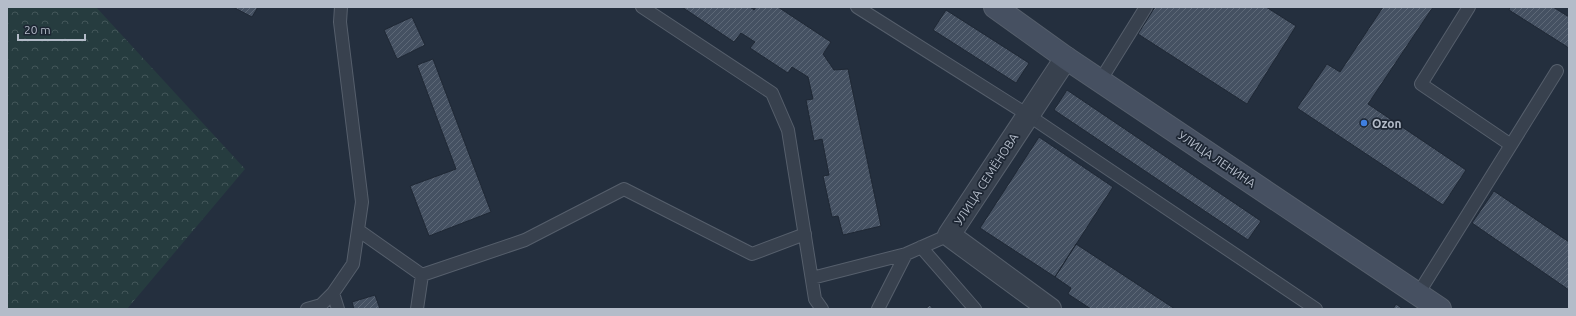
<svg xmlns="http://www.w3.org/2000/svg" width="1576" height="316" font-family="Ubuntu,sans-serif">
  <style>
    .forest { fill: url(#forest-crowns) }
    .building { fill: url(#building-hatch); stroke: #1f2835 }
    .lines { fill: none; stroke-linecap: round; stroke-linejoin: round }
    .service-casing { stroke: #565f6c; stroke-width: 14 }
    .minor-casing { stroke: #565f6c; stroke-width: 24 }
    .secondary-casing { stroke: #565f6c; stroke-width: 24 }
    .service { stroke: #38414e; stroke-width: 12 }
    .minor { stroke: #38414e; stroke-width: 22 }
    .secondary { stroke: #465061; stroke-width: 22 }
    .shop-dot { fill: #3f7fe0; stroke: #1d2633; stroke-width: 1.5 }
    .labels { text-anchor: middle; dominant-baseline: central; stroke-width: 3.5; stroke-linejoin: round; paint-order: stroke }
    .poi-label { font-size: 12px; font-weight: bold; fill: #b4bcc9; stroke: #1d2633; text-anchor: start }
    .street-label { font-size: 12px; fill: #b4bcc9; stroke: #1d2633 }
  </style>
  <defs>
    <pattern id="forest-crowns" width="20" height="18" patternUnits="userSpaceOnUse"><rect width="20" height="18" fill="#263c3f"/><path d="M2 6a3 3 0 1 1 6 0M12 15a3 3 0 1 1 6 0" fill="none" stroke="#435659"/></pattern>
    <pattern id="building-hatch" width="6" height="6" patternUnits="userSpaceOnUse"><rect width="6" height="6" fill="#455162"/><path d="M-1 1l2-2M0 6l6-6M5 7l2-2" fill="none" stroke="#5d6877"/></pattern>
  </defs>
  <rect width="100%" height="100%" fill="#242f3e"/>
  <!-- forest -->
  <path class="forest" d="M7 7H96L245 169 127 309H7Z"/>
  <!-- building -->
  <path class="building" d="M233 7H258L252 17Z
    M682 7H750L754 10 756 7H778L831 42 823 54 834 70 848 69 881 226 843 235 838 216 832 217 823 176 829 175 822 139 814 141 806 100 813 99 808 77 792 67 788 73 750 48 755 42 741 33 734 42Z
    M1155 7H1266L1296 26 1247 104 1138 34Z
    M1383 7H1433L1368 104 1466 170 1443 205 1297 108 1327 64 1340 72Z
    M1510 7H1553L1569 17V48L1509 10Z
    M946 10 1029 63 1016 83 933 30Z
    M412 17 425 45 397 59 384 30Z
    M433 59 491 212 429 236 410 186 456 169 417 65Z
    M1067 90 1261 221 1248 240 1054 110Z
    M1039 137 1113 187 1055 277 980 228Z
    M1494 191 1569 242V290L1472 223Z
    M1076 244 1175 309H1091L1068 294 1071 288 1055 277Z
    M375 295 380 309H354L352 302Z
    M1396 304 1403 309H1393Z
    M930 305 933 309H925Z"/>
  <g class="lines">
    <defs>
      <path id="service" d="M642 7 772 93 788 130 815 299 822 309
        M857 7 1028 115 1316 309
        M1100 81 1146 7
        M1511 145 1557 71
        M358 230 422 275 525 240 624 189 752 254 805 234
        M921 247 975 309
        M812 278 906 254 949 235
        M333 293 338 309
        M1418 294 1511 145 1421 84 1469 7
        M307 309 321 305 333 293 353 264 362 202 340 22 341 7
        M417 309 422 275
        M878 309 906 254"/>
      <path id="minor" d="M1050 309 949 235 1066 58"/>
      <path id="secondary" d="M995 7 1066 58 1440 309"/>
    </defs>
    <!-- service casing -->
    <use href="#service" class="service-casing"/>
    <!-- minor casing -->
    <use href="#minor" class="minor-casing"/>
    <!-- secondary casing -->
    <use href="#secondary" class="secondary-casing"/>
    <!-- service -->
    <use href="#service" class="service"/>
    <!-- minor -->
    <use href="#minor" class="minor"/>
    <!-- secondary -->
    <use href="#secondary" class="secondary"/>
  </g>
  <!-- markers -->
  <circle class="shop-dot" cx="1364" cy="123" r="4"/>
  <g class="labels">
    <!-- poi labels -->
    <g class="poi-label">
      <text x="1372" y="123">Ozon</text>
    </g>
    <!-- street labels -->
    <g class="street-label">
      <text transform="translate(1217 159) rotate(34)">УЛИЦА ЛЕНИНА</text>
      <text transform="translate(986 179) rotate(-57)">УЛИЦА СЕМЁНОВА</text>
    </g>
  </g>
  <!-- border -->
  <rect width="1576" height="316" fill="none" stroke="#b4bcc9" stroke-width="16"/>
  <!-- scale -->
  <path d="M18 34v6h67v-6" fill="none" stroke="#b4bcc9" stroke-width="2"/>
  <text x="24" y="34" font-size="12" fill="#b4bcc9" stroke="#1d2633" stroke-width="3" paint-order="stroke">20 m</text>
</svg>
